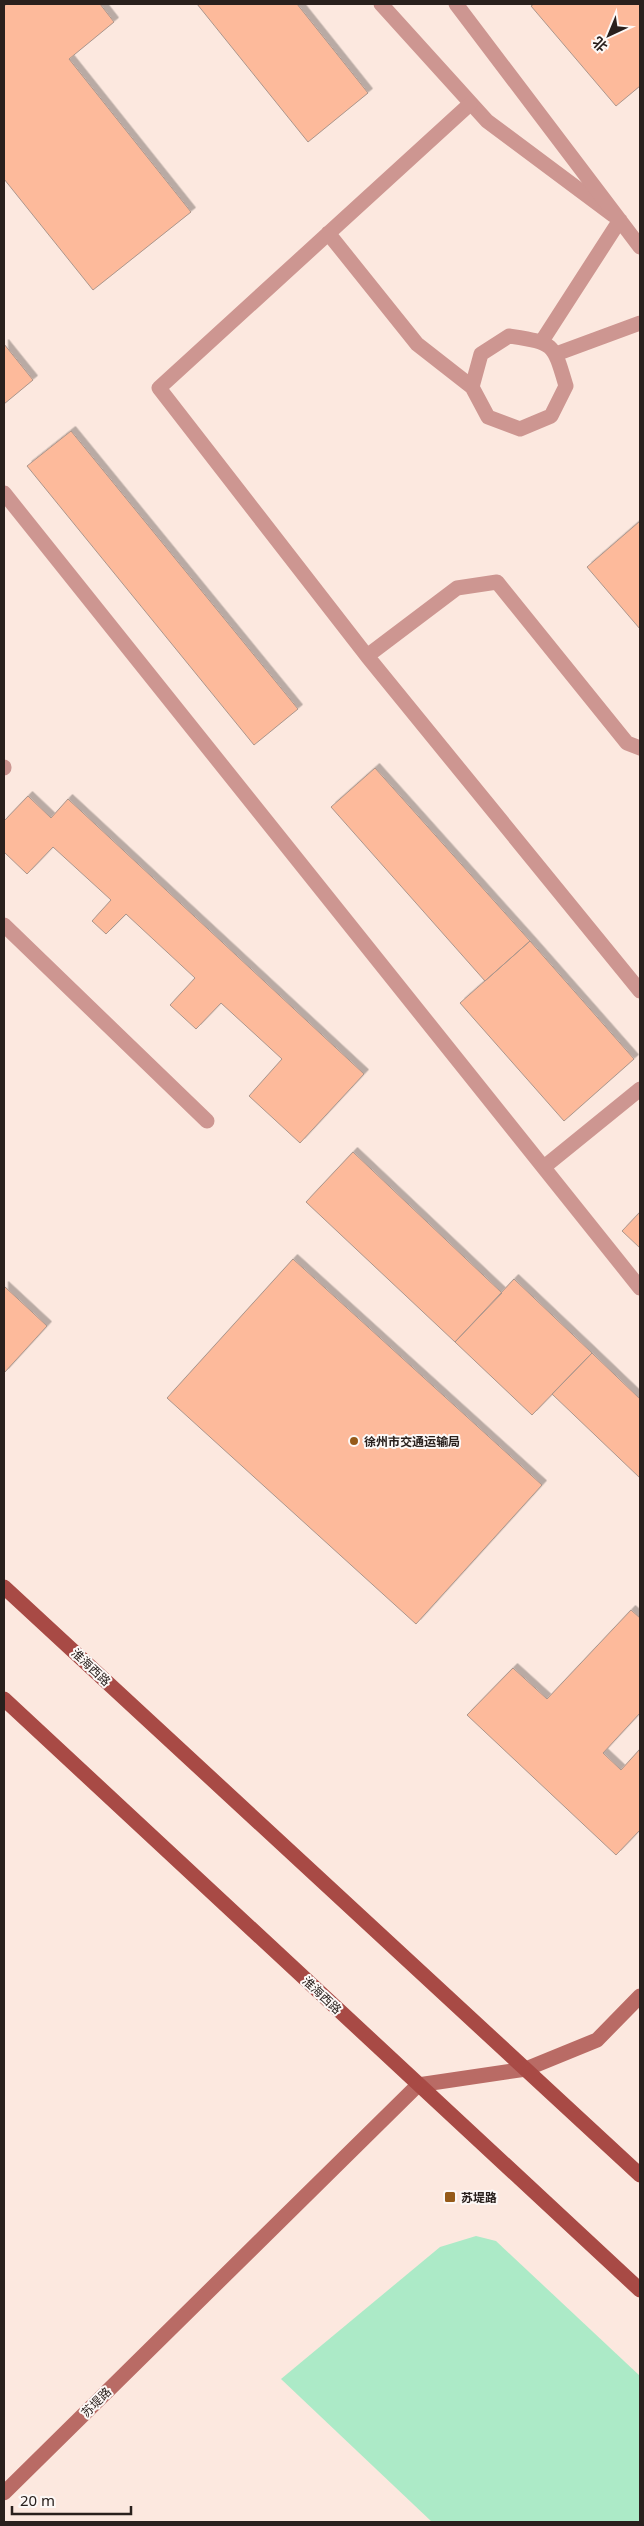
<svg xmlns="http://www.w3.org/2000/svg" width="644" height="2526" font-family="'Noto Sans','Noto Sans SC',sans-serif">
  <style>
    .green { fill: #aceac7 }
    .building { fill: #fdba9b; stroke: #ac968c; filter: url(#shadow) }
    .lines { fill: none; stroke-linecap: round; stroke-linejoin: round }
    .lane { stroke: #cd9691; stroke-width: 15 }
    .street { stroke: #cd9691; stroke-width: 15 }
    .secondary { stroke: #b96b65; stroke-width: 15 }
    .primary { stroke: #a84a45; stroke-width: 15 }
    .poi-dot { fill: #955a19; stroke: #fdf8f6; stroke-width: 2 }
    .labels { text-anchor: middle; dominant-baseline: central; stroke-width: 4; stroke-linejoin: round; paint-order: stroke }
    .poi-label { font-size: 12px; font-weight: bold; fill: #29201d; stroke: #fdf8f6; text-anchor: start }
    .street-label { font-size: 12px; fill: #29201d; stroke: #fdf8f6 }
  </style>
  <defs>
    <filter id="shadow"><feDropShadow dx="4.5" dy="-4.5" stdDeviation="0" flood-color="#0004"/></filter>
  </defs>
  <rect width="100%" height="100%" fill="#fce8df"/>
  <!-- green -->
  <path class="green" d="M476 2236 496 2241 640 2376V2522H432L281 2379 440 2247Z"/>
  <!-- building -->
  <path class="building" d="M7 4H100L114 22 69 59 191 212 93 290 4 179V6Z
    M197 4H297L368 93 308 142Z
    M534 4H640V86L616 106 531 6Z
    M4 344 33 380 4 404Z
    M71 431 298 709 254 745 27 466Z
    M640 521V629L587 567Z
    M375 768 530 941 485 981 331 807Z
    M28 796 51 818 68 799 364 1074 300 1143 249 1096 282 1059 221 1003 196 1029 170 1005 195 978 126 914 106 934 92 921 111 900 53 847 27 874 4 852V821Z
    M530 941 634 1059 564 1121 460 1003Z
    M353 1152 502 1293 455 1342 306 1202Z
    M640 1212V1248L622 1231Z
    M293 1259 542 1485 416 1624 167 1398Z
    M514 1279 592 1353 532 1415 455 1342Z
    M4 1286 47 1326 4 1373Z
    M592 1353 640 1399V1478L552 1394Z
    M631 1610 640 1618V1713L603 1753 621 1770 640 1749V1830L616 1855 467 1715 513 1668 547 1699Z"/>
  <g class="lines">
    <!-- lane -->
    <path class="lane" d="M381 4 487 121 613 215"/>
    <!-- street -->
    <path class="street" d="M456 4 640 247
      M470 104 159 388 367 656 640 991
      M328 233 417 344 472 387
      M509 336C554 343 553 342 566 386L551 416 520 429 488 417 472 387 481 354Z
      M542 341 620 220
      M556 354 640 323
      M4 493 640 1288
      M367 656 457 588 497 582 627 743 640 748
      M4 768V767
      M4 925 207 1121
      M544 1167 640 1089"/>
    <!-- secondary -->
    <path class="secondary" d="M4 2493 418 2085 526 2069 597 2040 640 1996"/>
    <!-- primary -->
    <path class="primary" d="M4 1587 640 2175
      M4 1699 640 2290"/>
  </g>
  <!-- markers -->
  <g class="poi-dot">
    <circle cx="354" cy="1441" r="5"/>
    <rect x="444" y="2191" width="12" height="12" rx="2.5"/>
  </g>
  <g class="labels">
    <!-- poi labels -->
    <g class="poi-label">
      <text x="364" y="1441">徐州市交通运输局</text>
      <text x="461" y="2197">苏堤路</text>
    </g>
    <!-- street labels -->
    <g class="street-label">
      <text transform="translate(91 1667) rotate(43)">淮海西路</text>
      <text transform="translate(322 1995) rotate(43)">淮海西路</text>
      <text transform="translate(96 2402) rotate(-45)">苏堤路</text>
    </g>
  </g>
  <!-- border -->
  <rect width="644" height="2526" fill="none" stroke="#29201d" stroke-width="10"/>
  <!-- north arrow -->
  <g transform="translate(609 35) rotate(224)" stroke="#fdf8f6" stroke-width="4" paint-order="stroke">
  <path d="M0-4L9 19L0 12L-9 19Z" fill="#29201d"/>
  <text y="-8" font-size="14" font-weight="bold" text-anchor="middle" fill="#29201d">北</text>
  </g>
  <!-- scale -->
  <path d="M12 2506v8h119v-8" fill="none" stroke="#29201d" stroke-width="2.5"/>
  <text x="20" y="2506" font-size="15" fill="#29201d" stroke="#fdf8f6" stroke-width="4" paint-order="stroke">20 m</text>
</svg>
